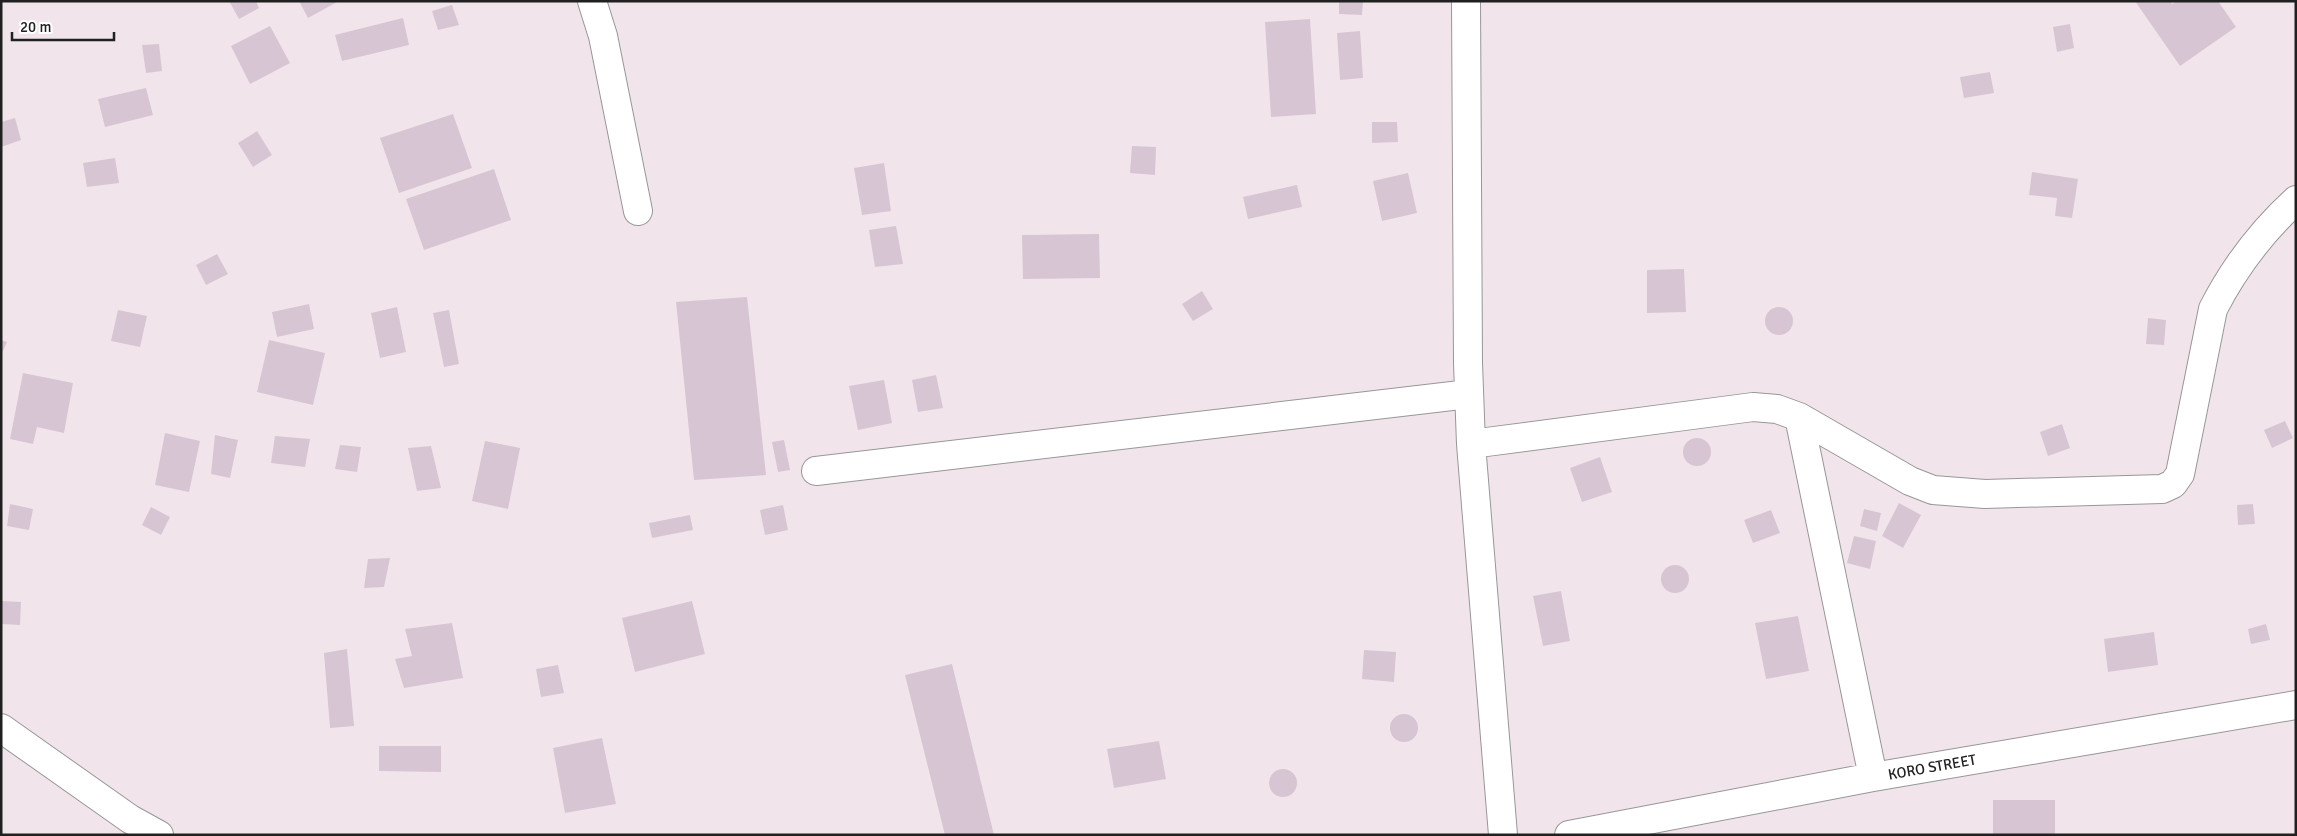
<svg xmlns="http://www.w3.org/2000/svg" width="2297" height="836" font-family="Signika,sans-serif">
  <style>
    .building { fill: #d8c5d3 }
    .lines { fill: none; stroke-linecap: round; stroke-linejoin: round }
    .street-casing { stroke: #979797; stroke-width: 30 }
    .street { stroke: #fff; stroke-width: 28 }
    .labels { text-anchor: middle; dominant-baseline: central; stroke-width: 4; stroke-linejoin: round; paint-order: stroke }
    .street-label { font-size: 15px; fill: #202020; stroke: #fff }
  </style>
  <rect width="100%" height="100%" fill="#f1e5eb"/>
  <!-- building -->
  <path class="building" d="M229 1H256L259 8 239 19Z
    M299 1H339L308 18Z
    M1339 1H1363L1362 15 1339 14Z
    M2135 1H2171L2172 4 2176 1H2218L2236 27 2180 66Z
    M452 5 459 25 438 30 432 11Z
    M403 18 409 45 342 61 335 35Z
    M1310 19 1316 114 1271 117 1265 22Z
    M2070 24 2074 48 2057 52 2053 27Z
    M270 26 290 63 250 84 231 46Z
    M1360 31 1363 78 1340 80 1337 33Z
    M159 44 162 71 146 73 142 45Z
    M1990 72 1994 93 1964 98 1960 77Z
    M146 88 153 115 105 127 98 99Z
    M453 114 472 168 399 193 380 138Z
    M15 118 21 140 1 147V122Z
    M1372 122H1397L1398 142 1372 143Z
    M257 131 272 155 253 167 238 143Z
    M1132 146 1156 147 1155 175 1130 173Z
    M115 158 119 183 87 187 83 163Z
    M884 163 891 211 862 215 854 168Z
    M494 169 511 220 424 250 406 199Z
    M2032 172 2078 179 2072 218 2055 216 2057 198 2029 195Z
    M1408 173 1417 213 1382 221 1373 181Z
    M1297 185 1302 207 1248 219 1243 197Z
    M896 226 903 264 875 267 869 230Z
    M1099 234 1100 278 1023 279 1022 235Z
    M217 254 228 274 206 285 196 265Z
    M1684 269 1686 312 1647 313V270Z
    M1202 291 1213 309 1193 321 1182 304Z
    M747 297 766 475 694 480 676 302Z
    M309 304 314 329 277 337 272 312Z
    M397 307 406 352 380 358 371 313Z
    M1765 321a14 14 0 1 1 28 0a14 14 0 1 1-28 0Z
    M118 310 147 316 140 347 111 341Z
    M449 310 459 364 444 367 433 313Z
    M2148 318 2166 320 2164 345 2146 344Z
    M1 340 7 342 1 355Z
    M269 340 325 353 313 405 257 392Z
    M23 373 73 383 64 433 37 427 33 444 10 439Z
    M936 375 943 408 918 412 912 380Z
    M884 380 892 423 858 430 849 386Z
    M2285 421 2293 438 2272 448 2264 430Z
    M2062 424 2070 448 2048 456 2040 432Z
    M165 433 200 441 189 492 155 485Z
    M215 435 238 440 230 478 211 474Z
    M275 436 310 439 305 467 271 463Z
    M1683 452a14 14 0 1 1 28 0a14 14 0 1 1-28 0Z
    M784 440 790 470 778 472 772 442Z
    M485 441 520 448 508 509 472 501Z
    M340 445 361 447 357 472 335 469Z
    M431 446 441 488 417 491 408 448Z
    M1600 457 1612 492 1582 502 1570 468Z
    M1899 503 1921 515 1903 548 1882 536Z
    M10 504 33 509 29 530 7 526Z
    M2253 504 2255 524 2238 525 2237 505Z
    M783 505 788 530 765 535 760 510Z
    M151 507 170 517 161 535 142 525Z
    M1864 509 1881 513 1877 531 1860 526Z
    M1771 510 1780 533 1753 543 1744 520Z
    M690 515 693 530 652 538 649 523Z
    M1854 536 1876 541 1870 569 1847 563Z
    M390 558 384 587 364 588 368 559Z
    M1661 579a14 14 0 1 1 28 0a14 14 0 1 1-28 0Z
    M1561 591 1570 641 1543 646 1533 596Z
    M1 601 21 602 20 625 1 624Z
    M692 601 705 654 635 672 622 618Z
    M1798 616 1809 671 1766 679 1755 623Z
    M452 623 463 678 404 688 395 659 412 656 405 629Z
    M2266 624 2270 640 2251 644 2248 629Z
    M2154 632 2158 665 2108 672 2104 639Z
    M347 649 354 726 330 728 324 653Z
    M1364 650 1396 652 1394 682 1362 679Z
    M952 664 994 835H945L905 675Z
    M558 665 564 693 541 697 536 669Z
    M1390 728a14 14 0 1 1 28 0a14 14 0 1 1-28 0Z
    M602 738 616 804 565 813 553 748Z
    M1159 741 1166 779 1114 788 1107 749Z
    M379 746H441V772L379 771Z
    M1269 783a14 14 0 1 1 28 0a14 14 0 1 1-28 0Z
    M1993 800H2055V835H1993Z"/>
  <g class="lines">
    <defs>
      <path id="street" d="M592 1 603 36 638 211
        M1466 1 1468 363 1471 444 1503 835
        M1799 417 1873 777
        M1471 444 1753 407 1777 409 1799 417 1910 481 1933 490 1985 494 2162 489 2173 484 2180 474 2213 309C2234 268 2262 231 2296 200
        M816 471 1469 394
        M1 728 130 819 159 835
        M1569 835 1873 777 2296 705"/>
    </defs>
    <!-- street casing -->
    <use href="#street" class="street-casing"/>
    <!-- street -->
    <use href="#street" class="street"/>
  </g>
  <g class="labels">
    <!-- street labels -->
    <g class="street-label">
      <text transform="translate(1932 767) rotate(-10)">KORO STREET</text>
    </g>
  </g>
  <!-- border -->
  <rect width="2297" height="836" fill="none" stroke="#202020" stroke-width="5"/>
  <!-- scale -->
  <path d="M12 32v8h102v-8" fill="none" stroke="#202020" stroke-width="2.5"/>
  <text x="20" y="32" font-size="15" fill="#202020" stroke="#ffffff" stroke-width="4" paint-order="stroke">20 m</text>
</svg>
